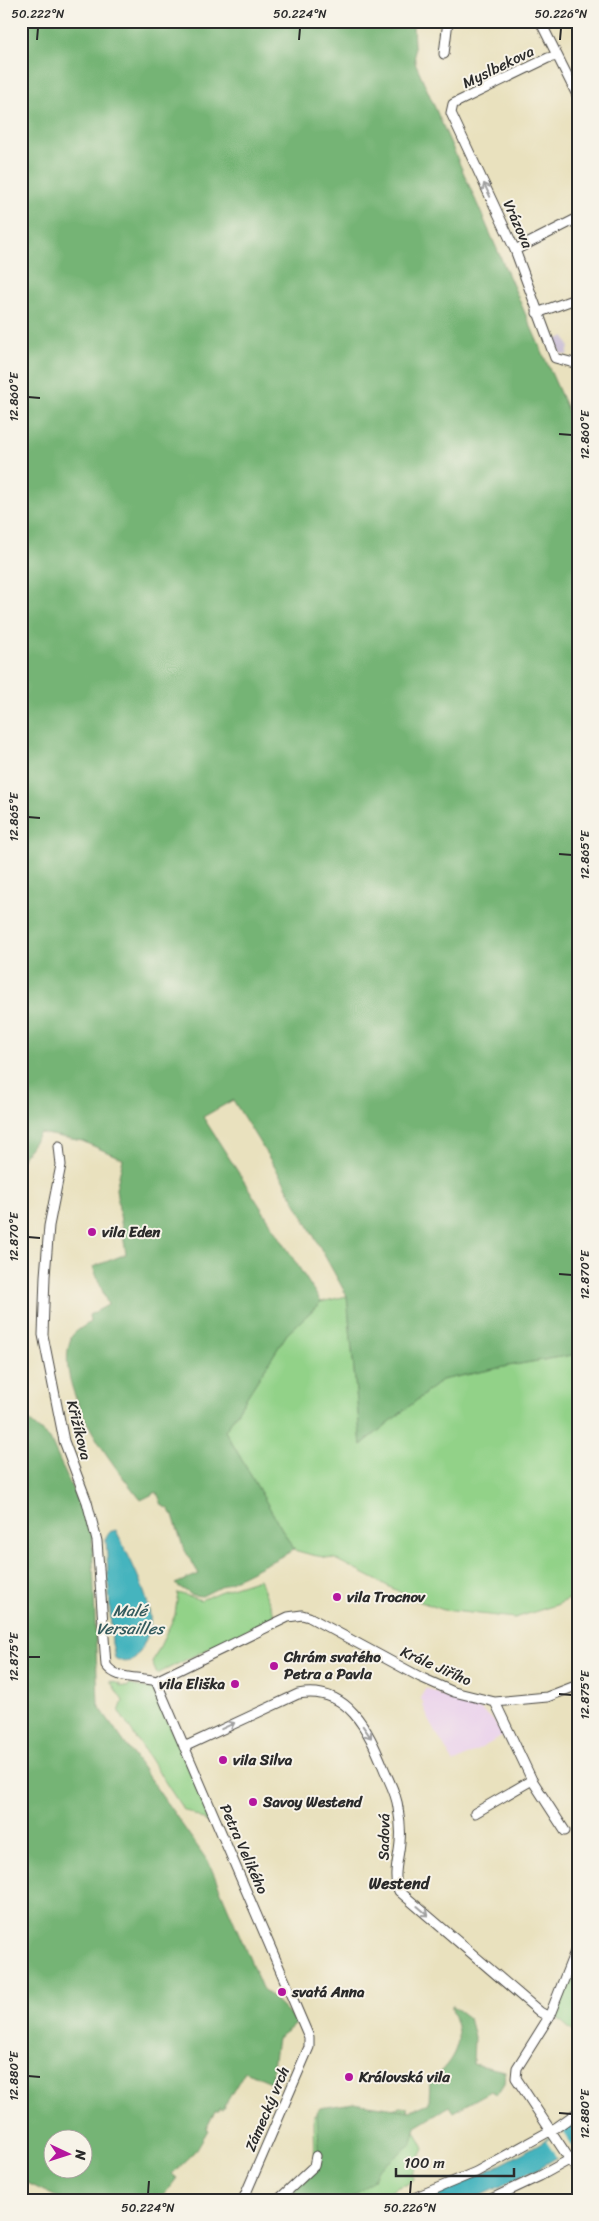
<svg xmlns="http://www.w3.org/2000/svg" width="599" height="2221" font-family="Sriracha,sans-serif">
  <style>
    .built { fill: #ead1ec }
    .industrial { fill: #cabfd6 }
    .green { fill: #92d288; stroke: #5e7e5a }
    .forest { fill: #75b474; stroke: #507050; fill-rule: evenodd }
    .water { fill: #45b4be; stroke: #387074 }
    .pier { fill: #e9e1be }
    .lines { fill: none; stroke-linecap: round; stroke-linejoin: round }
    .minor-casing { stroke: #484641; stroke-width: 11 }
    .minor { stroke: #fff; stroke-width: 9 }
    .oneway { stroke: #a0a0a0 }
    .ticks { fill: none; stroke: #2b2b2b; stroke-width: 2 }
    .poi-dot { fill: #b5179e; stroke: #f7f3e8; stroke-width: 2 }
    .labels { text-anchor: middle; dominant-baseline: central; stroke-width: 4; stroke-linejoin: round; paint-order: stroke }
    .street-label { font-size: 15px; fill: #2b2b2b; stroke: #f7f3e8 }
    .poi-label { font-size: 15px; font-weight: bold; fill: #2b2b2b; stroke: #f7f3e8; text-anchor: start }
    .water-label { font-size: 16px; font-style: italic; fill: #345b5e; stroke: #f7f3e8 }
    .neighbourhood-label { font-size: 16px; font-weight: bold; fill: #2b2b2b; stroke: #f7f3e8 }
    .neatline { fill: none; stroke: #2b2b2b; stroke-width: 2 }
    .ticks-label { font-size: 12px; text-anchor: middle; fill: #2b2b2b }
  </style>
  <rect width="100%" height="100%" fill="#f7f3e8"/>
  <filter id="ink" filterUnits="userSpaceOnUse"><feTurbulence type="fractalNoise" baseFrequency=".02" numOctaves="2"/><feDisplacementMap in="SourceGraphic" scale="10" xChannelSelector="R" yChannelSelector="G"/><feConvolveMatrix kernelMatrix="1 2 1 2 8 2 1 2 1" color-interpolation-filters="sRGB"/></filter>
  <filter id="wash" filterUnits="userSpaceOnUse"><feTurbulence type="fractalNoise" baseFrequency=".0096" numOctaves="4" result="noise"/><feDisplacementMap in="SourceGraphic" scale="20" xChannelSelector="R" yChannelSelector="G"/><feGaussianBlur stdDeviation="1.12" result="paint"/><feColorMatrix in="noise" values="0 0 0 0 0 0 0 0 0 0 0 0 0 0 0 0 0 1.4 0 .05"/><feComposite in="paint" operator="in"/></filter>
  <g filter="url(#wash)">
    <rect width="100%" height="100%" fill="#e9e1be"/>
    <!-- built -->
    <path class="built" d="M426 1688 441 1695 477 1707 494 1721 503 1736 454 1763 430 1722 423 1705 424 1703 420 1698Z"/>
    <!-- industrial -->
    <path class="industrial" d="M565 336 569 347 567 355 561 354 555 340Z"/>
    <!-- green -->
    <path class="green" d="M347 1296 361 1445 442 1380 508 1366 578 1354V1595L556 1605 515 1618 444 1610 415 1600 335 1559 312 1555 294 1550 225 1431 287 1334 321 1302Z
      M259 1579 275 1616 157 1674 152 1663 175 1615 178 1593 201 1600 219 1592Z
      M110 1681 120 1684V1686L128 1687 129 1685 153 1689 215 1826 183 1809 119 1712 123 1701Z
      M578 1954V2036L555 2016Z
      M400 2107 408 2108C409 2123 418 2135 424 2149L412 2174 413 2179 406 2185C400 2184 386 2194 382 2200H281L315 2168 314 2115C343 2116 371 2114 400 2107Z"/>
    <!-- forest -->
    <path class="forest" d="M21 21H416L413 26 415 62 578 434V1354L508 1366 442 1380 361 1445 347 1296 284 1182 233 1100 203 1117 321 1302 287 1334 225 1431 294 1550 202 1596 192 1595 175 1584 199 1574 183 1547 173 1515 169 1509 162 1505 157 1492 141 1500C112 1465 50 1384 72 1336 75 1331 85 1326 90 1322L89 1315 108 1305 93 1267 126 1254 116 1189 123 1159 82 1141 40 1133 21 1160Z
      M21 1414 50 1439 92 1533 98 1705 209 1863 262 1988 298 2023 277 2038 271 2082 245 2071 222 2110 219 2108 218 2111H215L206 2129 208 2130 195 2152 172 2174 177 2178 160 2200H63L21 2180ZM52 2138H82V2168H52Z
      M452 2005 469 2018 474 2037 473 2064 505 2071 504 2083 497 2094 491 2091 453 2112 449 2106 416 2126 412 2143 378 2171 372 2181 349 2200H286L320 2166 317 2112 320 2108 353 2103 410 2111 429 2103 430 2080C445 2070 460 2051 458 2032 457 2022 452 2015 452 2005Z"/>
    <!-- water -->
    <path class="water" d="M116 1530C127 1554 153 1600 150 1625 149 1634 143 1647 138 1654 132 1663 124 1664 115 1658L112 1644 106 1538 109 1532Z
      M578 2119V2145L539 2168 472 2200H424C478 2177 530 2152 578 2119Z"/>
    <!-- pier -->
    <path class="pier" d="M562 2130 574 2148 557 2158 546 2141Z"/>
  </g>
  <g filter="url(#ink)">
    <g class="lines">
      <defs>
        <path id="minor" d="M540 21 578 97
          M444 54 448 21
          M557 56 548 58 453 104 451 113 515 250 555 358 578 364
          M515 250 578 218
          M537 313 578 298
          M59 1146 61 1165 49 1226 45 1276 43 1335 64 1441 87 1502 97 1541 106 1665C117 1681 139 1676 156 1681
          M156 1681 309 2037V2047L243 2200
          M156 1681 288 1617 302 1615 309 1617 420 1677 454 1692 495 1702 547 1697 578 1685
          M495 1702 532 1780 565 1831
          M184 1747 298 1694C348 1685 368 1730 384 1769 389 1781 397 1795 398 1808 400 1819 401 1832 400 1842 399 1858 392 1877 399 1891L540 2012 549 2017
          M475 1813 532 1780
          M578 1944 549 2017 517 2068 516 2078 574 2166 578 2168
          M278 2200 314 2166 316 2156
          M409 2200 476 2172 557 2127 578 2112
          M489 2200 540 2176 578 2155"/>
      </defs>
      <!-- minor casing -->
      <use href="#minor" class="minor-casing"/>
      <!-- minor -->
      <use href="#minor" class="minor"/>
    </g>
    <!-- one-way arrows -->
    <defs><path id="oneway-shaft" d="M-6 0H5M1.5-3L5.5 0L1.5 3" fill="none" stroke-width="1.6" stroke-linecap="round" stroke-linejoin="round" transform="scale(1.25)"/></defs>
    <g class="oneway">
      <use href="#oneway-shaft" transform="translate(487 190) rotate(-115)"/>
      <use href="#oneway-shaft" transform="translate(228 1726) rotate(-25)"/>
      <use href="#oneway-shaft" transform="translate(367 1732) rotate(55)"/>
      <use href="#oneway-shaft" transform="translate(423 1911) rotate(41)"/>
    </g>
  </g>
  <!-- ticks -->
  <path class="ticks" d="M37 40 38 28M299 40 300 28M560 40 561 28M28 397 40 398M559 434 572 435M28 817 40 818M559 854 572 855M28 1237 40 1238M559 1274 572 1275M28 1657H40M559 1694 572 1695M28 2076 40 2077M559 2113 572 2114M148 2194 149 2181M410 2194 411 2181"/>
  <!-- markers -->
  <g class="poi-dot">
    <circle cx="92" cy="1232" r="5"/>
    <circle cx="337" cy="1597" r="5"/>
    <circle cx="274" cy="1666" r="5"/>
    <circle cx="235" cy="1684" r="5"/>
    <circle cx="223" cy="1760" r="5"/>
    <circle cx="253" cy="1802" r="5"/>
    <circle cx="282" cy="1992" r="5"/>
    <circle cx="349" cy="2077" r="5"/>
  </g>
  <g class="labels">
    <!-- street labels -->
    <g class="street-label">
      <text transform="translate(498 67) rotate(-26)">Myslbekova</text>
      <text transform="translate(518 224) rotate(66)">Vrázova</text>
      <text transform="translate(79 1430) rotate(76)">Křižíkova</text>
      <text transform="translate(436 1666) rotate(24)">Krále Jiřího</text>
      <text transform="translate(384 1837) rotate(-89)">Sadová</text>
      <text transform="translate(244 1849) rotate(66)">Petra Velikého</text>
      <text transform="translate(267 2109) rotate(-67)">Zámecký vrch</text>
    </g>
    <!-- poi labels -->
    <g class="poi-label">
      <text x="102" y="1232">vila Eden</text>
      <text x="347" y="1597">vila Trocnov</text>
      <text x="284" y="1657">Chrám svatého<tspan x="284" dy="17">Petra a Pavla</tspan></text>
      <text x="225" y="1684" text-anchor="end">vila Eliška</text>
      <text x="233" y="1760">vila Silva</text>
      <text x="263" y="1802">Savoy Westend</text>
      <text x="292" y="1992">svatá Anna</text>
      <text x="359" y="2077">Královská vila</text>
    </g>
    <!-- water labels -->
    <g class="water-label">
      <text x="130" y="1610">Malé<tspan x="130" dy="18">Versailles</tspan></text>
    </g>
    <!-- neighbourhood labels -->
    <g class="neighbourhood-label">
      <text x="399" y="1883">Westend</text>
    </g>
  </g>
  <!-- margin -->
  <rect width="599" height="2221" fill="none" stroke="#f7f3e8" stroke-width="55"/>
  <!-- north arrow -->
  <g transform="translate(68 2154) rotate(94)"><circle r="24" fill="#f7f3e8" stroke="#a5a39c"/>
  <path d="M0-4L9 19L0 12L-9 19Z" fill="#b5179e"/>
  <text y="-8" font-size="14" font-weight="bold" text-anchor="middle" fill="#2b2b2b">N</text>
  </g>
  <!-- scale -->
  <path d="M396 2168v8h118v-8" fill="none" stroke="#2b2b2b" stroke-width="2.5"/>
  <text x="404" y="2168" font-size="15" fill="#2b2b2b" stroke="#f7f3e8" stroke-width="4" paint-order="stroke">100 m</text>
  <rect x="28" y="28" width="544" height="2166" class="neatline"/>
  <g class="ticks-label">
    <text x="38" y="18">50.222°N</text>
    <text x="300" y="18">50.224°N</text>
    <text x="561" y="18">50.226°N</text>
    <text transform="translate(14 397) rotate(-90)" y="4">12.860°E</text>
    <text transform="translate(585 435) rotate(-90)" y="4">12.860°E</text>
    <text transform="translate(14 817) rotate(-90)" y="4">12.865°E</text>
    <text transform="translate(585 855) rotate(-90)" y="4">12.865°E</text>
    <text transform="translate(14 1237) rotate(-90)" y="4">12.870°E</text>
    <text transform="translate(585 1275) rotate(-90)" y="4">12.870°E</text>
    <text transform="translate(14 1657) rotate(-90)" y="4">12.875°E</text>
    <text transform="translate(585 1695) rotate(-90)" y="4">12.875°E</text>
    <text transform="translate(14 2076) rotate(-90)" y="4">12.880°E</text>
    <text transform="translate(585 2114) rotate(-90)" y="4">12.880°E</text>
    <text x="148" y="2212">50.224°N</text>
    <text x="410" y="2212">50.226°N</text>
  </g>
</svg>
